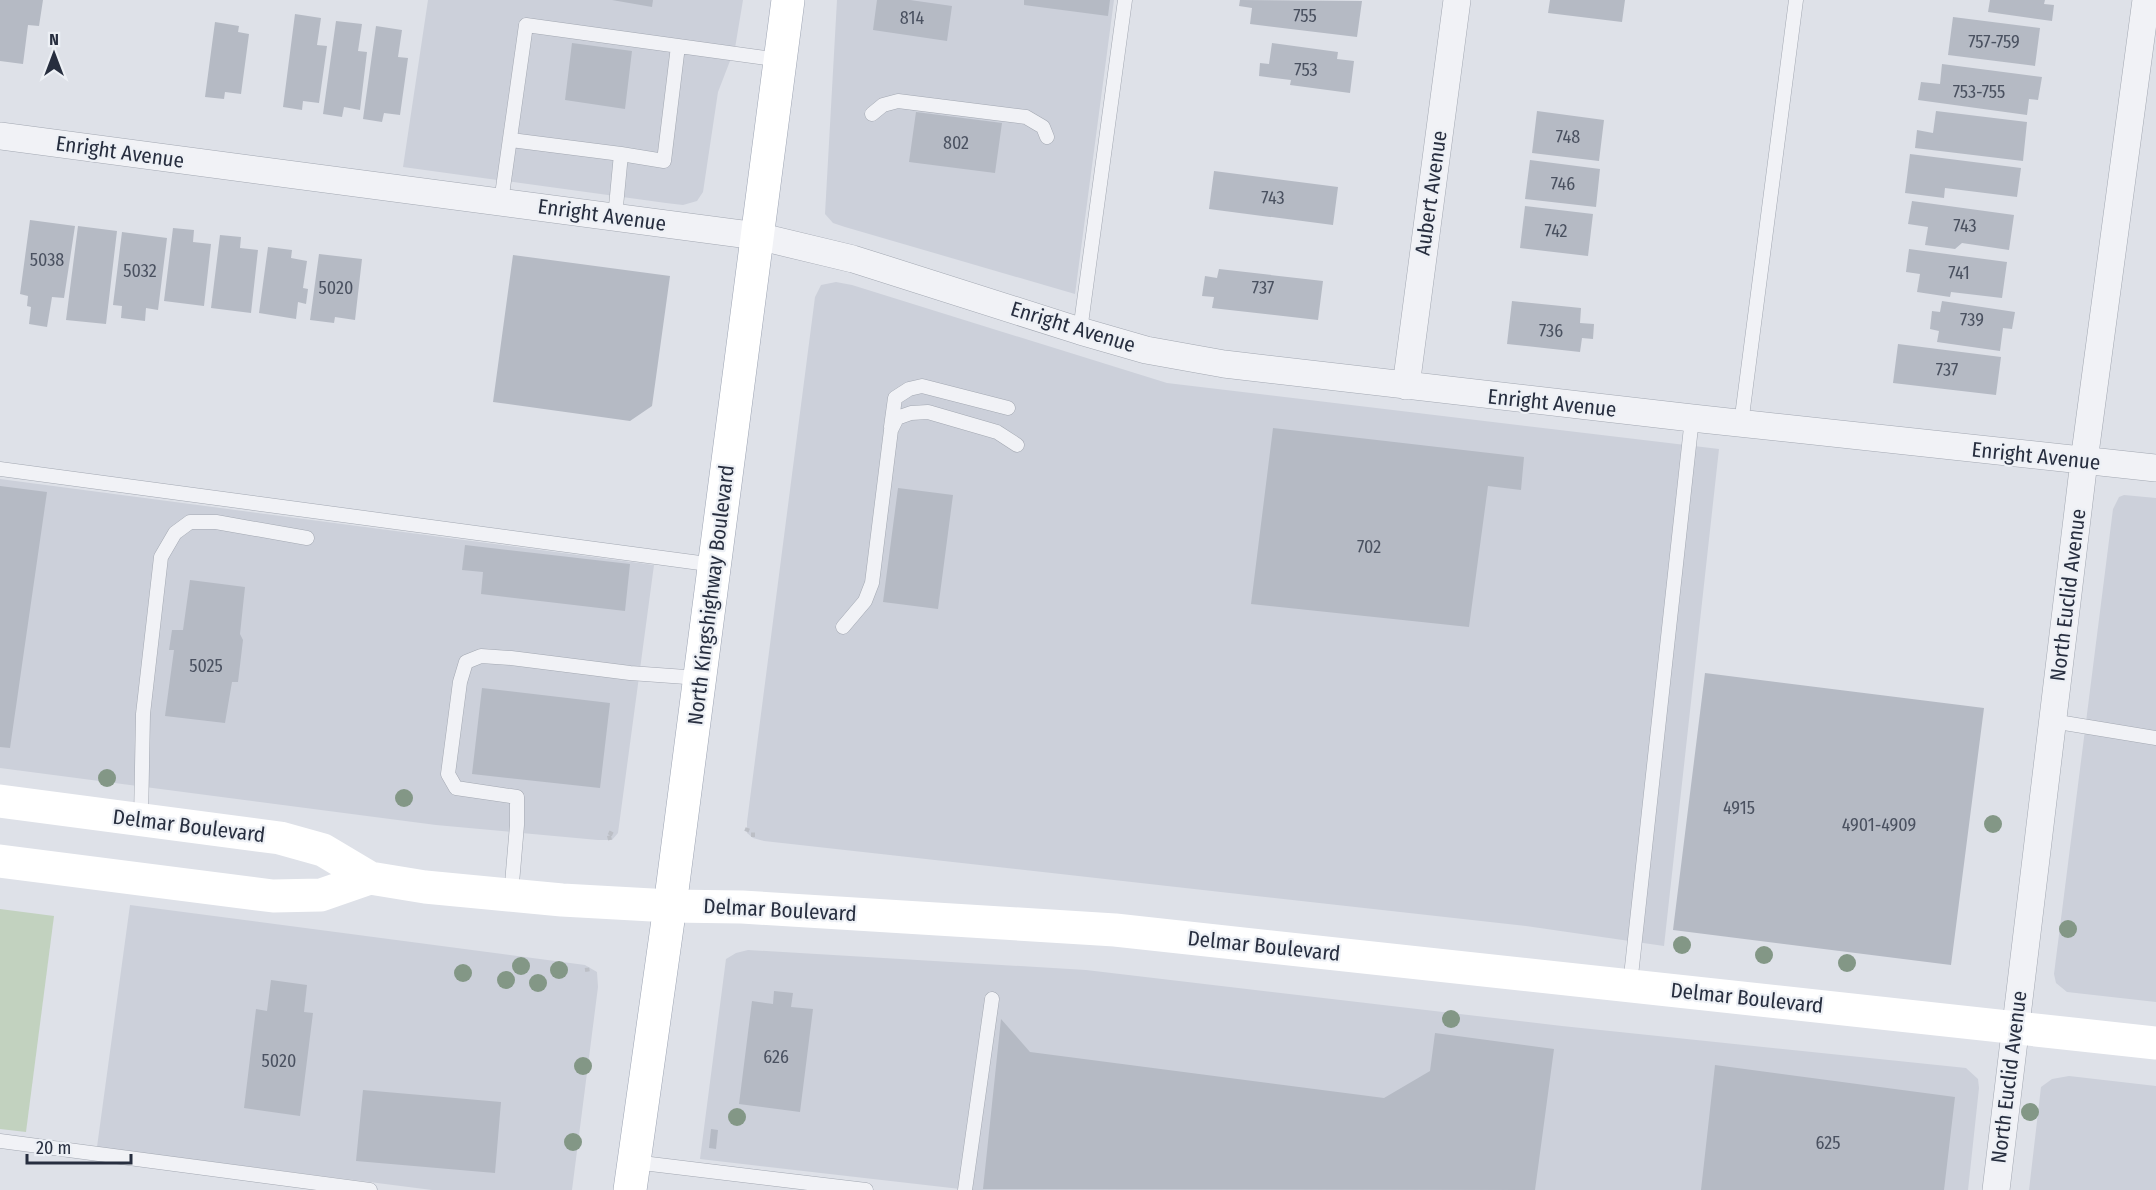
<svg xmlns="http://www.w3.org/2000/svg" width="2156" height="1190" font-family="'Fira Sans Condensed',sans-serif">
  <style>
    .built { fill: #ccd0da }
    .green { fill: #c2d2bf }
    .building { fill: #b5bac4 }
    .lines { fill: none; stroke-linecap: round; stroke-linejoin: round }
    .lane-casing { stroke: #a3a8b2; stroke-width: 15 }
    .street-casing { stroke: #a3a8b2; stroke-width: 28 }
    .primary-casing { stroke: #9da4b3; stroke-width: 34 }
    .path { stroke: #bcbfc6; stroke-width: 4; stroke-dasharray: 4.5 4.5; stroke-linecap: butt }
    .lane { stroke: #f1f2f6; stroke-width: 14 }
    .street { stroke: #f1f2f6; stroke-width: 27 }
    .secondary { stroke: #fff; stroke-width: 33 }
    .primary { stroke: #fff; stroke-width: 33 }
    .tree { fill: #839786 }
    .labels { text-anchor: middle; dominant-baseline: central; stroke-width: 4.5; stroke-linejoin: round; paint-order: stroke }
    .number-label { font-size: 18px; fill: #4a5160 }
    .street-label { font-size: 21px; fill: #272e3f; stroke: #edf0f5 }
  </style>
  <rect width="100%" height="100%" fill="#dee1e8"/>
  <!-- built -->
  <path class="built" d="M428 0H743L735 48 718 92 703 192 697 201 683 205 666 203 403 167Z
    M837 0H1114L1075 294 845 227 833 223 825 214Z
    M836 282 852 285 1167 383 1719 449 1664 946 1526 926 764 841 753 838 747 833V822L815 297 821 285Z
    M0 479 654 565 618 833 612 840H598L436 825 0 768Z
    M2124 495 2156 498V1002L2067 992 2056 983 2054 974 2113 509 2119 497Z
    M130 905 585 965 597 972 598 987 572 1190H432L97 1147Z
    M748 950 1086 970 1562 1026 1966 1068 1978 1079 1979 1088 1968 1190H969L700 1159 726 959 736 953Z
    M2069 1076 2156 1086V1190H2029L2041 1087 2052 1079Z"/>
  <!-- green -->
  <path class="green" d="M0 909 54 916 26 1132 0 1129Z"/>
  <!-- building -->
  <path class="building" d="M0 0H43L39 26 28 25 23 64 0 61Z
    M612 0H653L652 7Z
    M877 0H910L952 6 947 41 873 30Z
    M1024 0H1110L1108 16 1024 5Z
    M1240 0 1362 1 1357 37 1250 24 1252 8 1239 6Z
    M1550 0H1625L1622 22 1548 13Z
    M1990 0H2045L2044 4 2054 5 2052 21 1988 12Z
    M295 14 321 18 317 45 327 46 319 103 303 101 302 110 283 107Z
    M1953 17 2040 28 2035 66 1948 55Z
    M336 21 362 24 358 51 367 52 360 110 344 107 342 117 323 114Z
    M215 22 239 26 238 32 249 34 241 94 225 92 224 99 205 97Z
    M376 26 402 30 398 57 408 58 400 115 384 113 382 122 363 119Z
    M572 43 632 51 625 109 565 100Z
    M1272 43 1338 52 1337 59 1354 61 1350 93 1290 85 1291 80 1259 76 1260 63 1269 64Z
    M1942 64 2042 77 2038 100 2029 99 2027 115 1918 100 1921 82 1940 84Z
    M1537 111 1604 120 1599 161 1532 153Z
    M1936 111 2027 122 2023 161 1915 148 1917 130 1933 133Z
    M916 112 1002 123 995 173 909 162Z
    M1910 154 2021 168 2017 197 1945 188 1944 198 1905 193Z
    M1530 160 1600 169 1596 207 1525 199Z
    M1214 171 1338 187 1333 225 1209 209Z
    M1912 201 2014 215 2009 250 1962 243 1955 249 1925 245 1928 227 1908 224Z
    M1525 206 1593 214 1588 256 1520 248Z
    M30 220 75 226 64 298 52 297 47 327 29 324 31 307 27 306 28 296 20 294Z
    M78 226 117 231 106 324 66 320Z
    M173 228 194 230 193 242 211 244 204 306 164 301Z
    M122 232 167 238 158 310 146 308 145 321 121 318 122 306 113 305Z
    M220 235 241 237 240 248 258 250 251 313 211 308Z
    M268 247 292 250 291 258 307 261 303 288 308 289 306 304 298 302 296 319 259 313Z
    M1909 249 2007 262 2002 298 1951 292 1950 297 1917 292 1920 274 1906 272Z
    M319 254 362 259 355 320 335 317 334 323 310 320Z
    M513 255 670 276 652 406 630 421 493 402Z
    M1219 269 1323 281 1318 320 1212 308 1214 297 1202 296 1205 276 1217 278Z
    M1512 301 1581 308 1580 323 1594 324 1593 339 1582 338 1580 352 1507 344Z
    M1942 301 2015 312 2012 329 2003 328 2000 351 1937 342 1939 331 1930 329 1932 311 1940 312Z
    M1898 344 2001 357 1996 395 1893 383Z
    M1273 428 1524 457 1521 490 1488 486 1469 627 1251 604Z
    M0 486 47 492 10 748 0 747Z
    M898 488 953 495 938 609 883 602Z
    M465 545 630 564 625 611 481 594 483 572 462 570Z
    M190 580 245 587 240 634 243 640 238 682H232L225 723 165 716 174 650H169L172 630H183Z
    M1705 673 1984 708 1951 965 1673 930Z
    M482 688 610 703 600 788 472 774Z
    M271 980 307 985 304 1012 313 1013 300 1116 244 1108 256 1009 267 1011Z
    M774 991 793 993 791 1007 813 1009 800 1112 739 1104 752 1001 773 1004Z
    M1001 1019 1030 1052 1384 1098 1430 1071 1435 1033 1554 1049 1535 1190 983 1189Z
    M1715 1065 1955 1097 1944 1190H1701Z
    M363 1090 501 1102 495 1173 356 1161Z
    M711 1129 718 1130 716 1149 709 1148Z"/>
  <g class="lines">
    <defs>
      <path id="lane" d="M872 114 883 105 898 101 1026 117 1043 127 1047 137
        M511 140 621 154
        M501 202 526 25 780 60
        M615 217 621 154 664 161 678 46
        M1080 331 1125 0
        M1741 424 1796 0
        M891 427 895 398 909 389 922 386 1008 408
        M0 469 715 565
        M843 627 865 601 872 583 891 430 897 418 911 413 928 412 997 432 1017 445
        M2052 721 2156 738
        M141 820 143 714 161 557 175 533 190 522H216L307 538
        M511 895 517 825V797L456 788 448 774 460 682 466 662 481 656 511 658 630 673 700 678
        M1630 985 1692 418
        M0 1141 370 1190
        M634 1162 866 1190
        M965 1190 992 999"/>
      <path id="street" d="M0 136 757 236 853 259 1080 331 1146 350 1224 364 1692 418 2156 468
        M1406 386 1457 0
        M1996 1190 2084 461 2146 0"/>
      <path id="primary" d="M630 1190 670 906 788 0"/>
    </defs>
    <!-- lane casing -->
    <use href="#lane" class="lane-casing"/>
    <!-- street casing -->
    <use href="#street" class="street-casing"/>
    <!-- primary casing -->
    <use href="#primary" class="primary-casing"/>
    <!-- path -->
    <path class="path" d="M745 829 753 832V838
      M610 840 608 832 616 836
      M585 970 592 969"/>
    <!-- lane -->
    <use href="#lane" class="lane"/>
    <!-- street -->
    <use href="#street" class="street"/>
    <!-- secondary -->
    <path class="secondary" d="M0 801 280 838 323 850 370 878 425 887 562 900 670 906 742 907 1115 930 2156 1043
      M0 861 273 896 321 895 370 878"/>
    <!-- primary -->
    <use href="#primary" class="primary"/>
  </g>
  <!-- trees -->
  <g class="tree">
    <circle cx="107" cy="778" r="9"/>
    <circle cx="404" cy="798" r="9"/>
    <circle cx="1993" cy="824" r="9"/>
    <circle cx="2068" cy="929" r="9"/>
    <circle cx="1682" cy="945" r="9"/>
    <circle cx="1764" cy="955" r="9"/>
    <circle cx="1847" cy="963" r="9"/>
    <circle cx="521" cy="966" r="9"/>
    <circle cx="559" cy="970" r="9"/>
    <circle cx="463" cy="973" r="9"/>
    <circle cx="506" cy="980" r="9"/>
    <circle cx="538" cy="983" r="9"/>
    <circle cx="1451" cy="1019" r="9"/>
    <circle cx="583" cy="1066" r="9"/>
    <circle cx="2030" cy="1112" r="9"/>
    <circle cx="737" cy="1117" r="9"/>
    <circle cx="573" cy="1142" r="9"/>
  </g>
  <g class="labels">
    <!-- number labels -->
    <g class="number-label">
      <text x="1305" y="16">755</text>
      <text x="912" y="18">814</text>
      <text x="1994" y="42">757-759</text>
      <text x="1306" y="70">753</text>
      <text x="1979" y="92">753-755</text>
      <text x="1568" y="137">748</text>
      <text x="956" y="143">802</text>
      <text x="1563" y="184">746</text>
      <text x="1273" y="198">743</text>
      <text x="1965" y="226">743</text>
      <text x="1556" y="231">742</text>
      <text x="47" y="260">5038</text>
      <text x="140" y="271">5032</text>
      <text x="1959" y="273">741</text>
      <text x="336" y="288">5020</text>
      <text x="1263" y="288">737</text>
      <text x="1972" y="320">739</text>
      <text x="1551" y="331">736</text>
      <text x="1947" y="370">737</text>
      <text x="1369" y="547">702</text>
      <text x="206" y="666">5025</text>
      <text x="1739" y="808">4915</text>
      <text x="1879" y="825">4901-4909</text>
      <text x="776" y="1057">626</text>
      <text x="279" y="1061">5020</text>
      <text x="1828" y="1143">625</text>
    </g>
    <!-- street labels -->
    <g class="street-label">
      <text transform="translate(120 152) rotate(8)">Enright Avenue</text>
      <text transform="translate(1431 193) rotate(-82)">Aubert Avenue</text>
      <text transform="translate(602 215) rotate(8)">Enright Avenue</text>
      <text transform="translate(1073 327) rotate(17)">Enright Avenue</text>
      <text transform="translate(1552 403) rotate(6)">Enright Avenue</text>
      <text transform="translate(2036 456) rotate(6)">Enright Avenue</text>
      <text transform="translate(711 595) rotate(-83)">North Kingshighway Boulevard</text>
      <text transform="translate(2068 595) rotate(-83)">North Euclid Avenue</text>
      <text transform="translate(189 826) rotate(7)">Delmar Boulevard</text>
      <text transform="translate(780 910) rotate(3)">Delmar Boulevard</text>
      <text transform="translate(1264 946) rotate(6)">Delmar Boulevard</text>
      <text transform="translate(1747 998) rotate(6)">Delmar Boulevard</text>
      <text transform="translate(2009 1077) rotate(-83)">North Euclid Avenue</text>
    </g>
  </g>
  <!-- north arrow -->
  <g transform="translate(54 54)" stroke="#edf0f5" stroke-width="4.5" paint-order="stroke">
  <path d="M0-4.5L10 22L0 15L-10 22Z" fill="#272e3f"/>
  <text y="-9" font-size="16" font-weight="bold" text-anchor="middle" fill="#272e3f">N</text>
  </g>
  <!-- scale -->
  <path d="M27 1154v9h104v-9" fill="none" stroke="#272e3f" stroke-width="3"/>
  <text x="36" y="1154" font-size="18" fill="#272e3f" stroke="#edf0f5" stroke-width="4.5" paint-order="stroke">20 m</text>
</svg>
